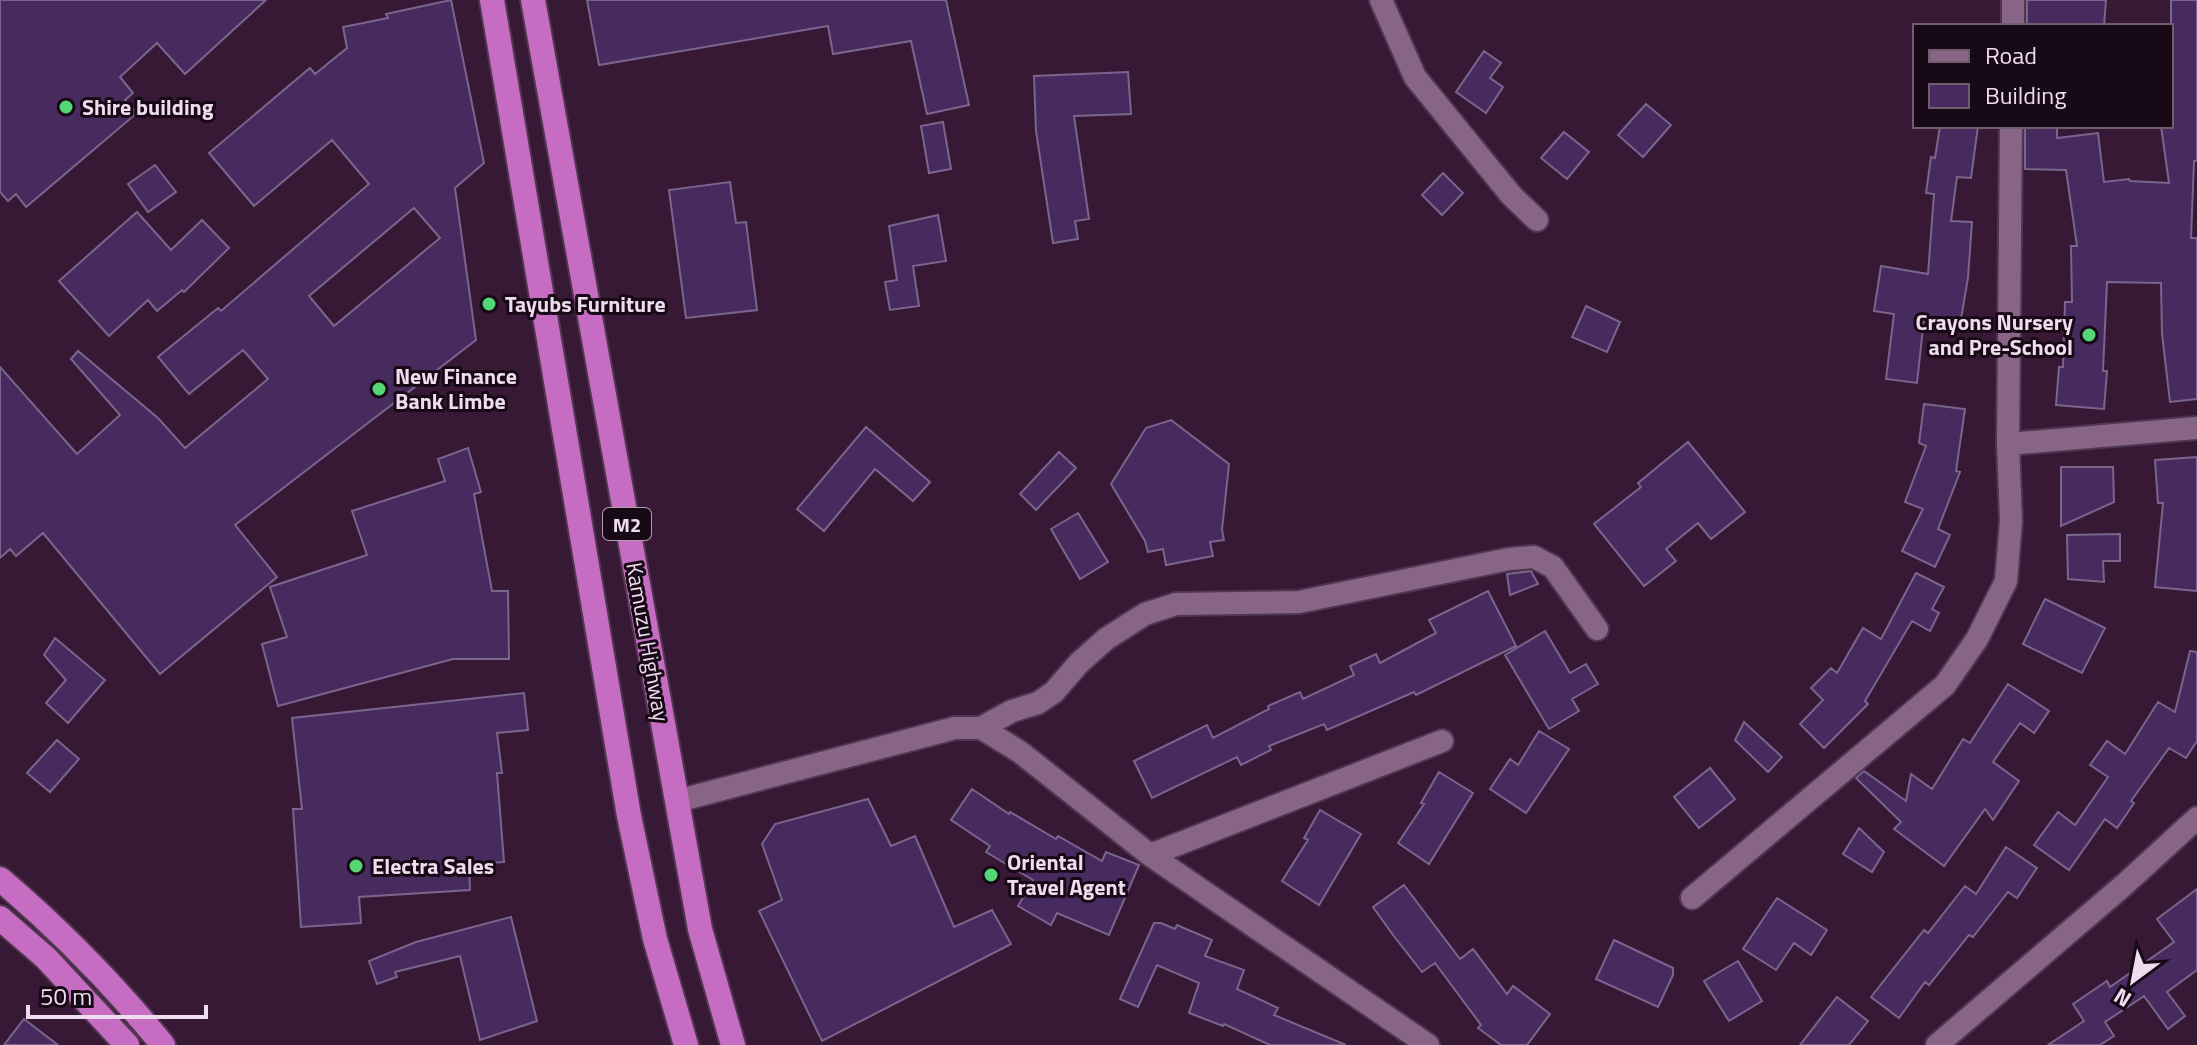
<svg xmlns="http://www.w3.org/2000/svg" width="2197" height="1045" font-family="'Titillium Web',sans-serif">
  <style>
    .building { fill: #472a5e; stroke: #7a658d; stroke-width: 2; fill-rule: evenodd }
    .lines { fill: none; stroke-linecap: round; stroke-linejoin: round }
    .minor-casing { stroke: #50374f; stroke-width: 26 }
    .trunk-casing { stroke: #50374f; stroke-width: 28 }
    .minor { stroke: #886586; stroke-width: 22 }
    .trunk { stroke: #c66cc3; stroke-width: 24 }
    .poi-dot { fill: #53d673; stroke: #170a16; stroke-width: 3 }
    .labels { text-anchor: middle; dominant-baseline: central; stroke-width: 6; stroke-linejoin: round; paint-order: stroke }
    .shield { fill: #170a16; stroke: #af9dae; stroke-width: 2 }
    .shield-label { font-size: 20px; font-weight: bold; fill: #f0dcef }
    .poi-label { font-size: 22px; font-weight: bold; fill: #f0dcef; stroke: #170a16; text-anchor: start }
    .street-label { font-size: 22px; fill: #f0dcef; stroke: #170a16 }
  </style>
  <rect width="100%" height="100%" fill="#371936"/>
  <!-- building -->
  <path class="building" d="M0 0H266L185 74 157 43 120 77 133 93 125 100 137 113 26 207 16 194 8 201 0 192Z
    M451 0 484 163 455 188 476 340 235 525 277 577 160 674 43 533 16 556 10 549 0 558V367L77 454 120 415 71 359 78 351 158 418 185 448 268 379 243 350 189 394 158 357 218 308 221 311 369 184 332 140 254 206 209 153 310 68 315 74 347 48 343 27 388 18 386 14ZM414 208 440 238 334 326 309 296Z
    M587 0H946L969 105 927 114 911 41 833 54 828 26 599 65Z
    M2027 0H2106L2104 26H2027Z
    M2171 0H2197V161H2194L2191 238H2197V399L2170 402 2162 334 2161 283 2107 282 2103 371H2107L2104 409 2056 405 2059 367H2063L2065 302H2072L2071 246H2077L2066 170 2025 169V126H2057V138L2098 133 2104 182 2129 179 2130 181 2169 183 2161 126H2171Z
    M1484 51 1501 63 1490 78 1503 87 1486 113 1456 92Z
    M1128 72 1131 114 1074 116 1089 219 1075 221 1078 239 1053 243 1036 131 1034 76Z
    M1646 104 1671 125 1643 157 1618 135Z
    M943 122 951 169 929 173 921 126Z
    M1940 126H1978L1971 178 1957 177 1951 221 1972 222 1968 278 1960 325 1924 319 1917 383 1886 379 1894 314 1874 311 1881 266 1928 274 1934 194 1926 193 1931 157 1935 158Z
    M1564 132 1589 152 1567 179 1541 158Z
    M155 165 176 192 148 212 128 184Z
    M1443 173 1463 193 1442 215 1422 195Z
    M730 182 736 223 746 222 757 310 686 318 669 190Z
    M137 212 171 250 202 220 229 248 184 292 182 290 157 311 148 300 109 336 59 281Z
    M938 215 946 261 913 266 919 306 890 310 885 282 897 280 889 226Z
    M1586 306 1620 322 1607 352 1572 337Z
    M1924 404 1965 409 1956 471 1960 472 1938 529 1950 535 1935 567 1902 551 1923 509 1905 502 1926 446 1919 443Z
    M1171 420 1229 464 1222 530 1224 540 1210 542 1213 556 1166 565 1163 549 1148 552 1145 541 1111 484 1146 428Z
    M866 427 930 482 913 501 875 469 824 531 797 509Z
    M1688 442 1745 512 1711 539 1698 523 1666 549 1676 561 1644 586 1594 524 1641 487 1638 483Z
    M468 448 481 492 474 494 492 591H508L509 659H453L278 706 262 644 287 637 270 587 367 555 352 511 445 481 438 459Z
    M1059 452 1076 468 1036 510 1020 494Z
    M2197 457V591L2155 587 2163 503H2158L2155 460Z
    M2061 467H2113L2114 502 2061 526Z
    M1078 513 1108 562 1080 579 1051 529Z
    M2120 534V561H2103L2104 582 2068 579 2067 535Z
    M1531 571 1538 584 1510 595 1507 574Z
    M1916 573 1944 587 1932 609 1939 613 1930 631 1912 621 1865 701 1868 704 1824 748 1800 724 1823 700 1811 688 1831 668 1837 673 1863 628 1881 639Z
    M1488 591 1516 646 1416 695 1414 692 1327 730 1324 724 1269 746 1271 750 1241 765 1237 757 1152 798 1134 761 1207 725 1213 738 1269 709 1268 706 1300 692 1303 699 1354 675 1350 666 1376 654 1380 663 1436 633 1429 620Z
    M2045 599 2105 628 2082 673 2023 644Z
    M1545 631 1570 673 1586 664 1598 684 1572 699 1579 711 1549 729 1505 655Z
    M55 638 105 680 68 723 46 703 66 680 44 655Z
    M2190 651 2197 652V741L2186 758 2169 748 2131 801 2134 803 2117 828 2105 819 2069 870 2034 845 2058 812 2075 825 2108 777 2090 765 2107 741 2125 754 2158 702 2175 712Z
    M2008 684 2049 711 2034 733 2020 723 1993 762 2019 781 1993 820 1985 809 1944 866 1894 829 1901 822 1856 778 1864 771 1906 801 1911 774 1932 789 1963 739 1970 743Z
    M524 693 528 730 497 733 502 773H497L504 862 469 864 470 890 359 897 361 923 301 927 293 809H302L292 718Z
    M1744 722 1782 757 1768 772 1735 740Z
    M1539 731 1569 749 1526 813 1490 789 1510 759 1518 765Z
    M57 740 79 759 50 792 27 773Z
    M1710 768 1735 799 1699 828 1674 797Z
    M1439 772 1473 793 1429 864 1398 843 1424 804 1421 803Z
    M972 789 1009 814 1010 812 1056 839 1058 836 1102 861 1106 852 1139 865 1109 935 1057 913 1051 925 1018 906 1033 880 986 852 990 846 951 820Z
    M868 799 891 846 915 836 954 927 992 910 1011 944 822 1041 759 911 782 900 762 844 775 824Z
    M1320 810 1361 834 1319 905 1282 881 1308 840 1304 838Z
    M1859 828 1884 852 1872 872 1843 854Z
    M2006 847 2037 868 2017 898 2008 892 1973 937 1969 935 1929 985 1925 982 1899 1018 1871 997 1924 930 1928 933 1965 886 1976 894Z
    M1404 885 1460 959 1473 949 1507 994 1513 986 1550 1014 1527 1045H1501L1478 1028 1481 1025 1435 963 1422 972 1393 935 1373 907Z
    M2197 889V970L2167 992 2185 1016 2168 1029 2144 996 2105 1022 2114 1036 2100 1045H2048L2084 1021 2073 1004 2107 981 2110 987 2174 942 2157 919Z
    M1777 898 1827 930 1811 955 1794 943 1776 970 1743 949Z
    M511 917 537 1021 480 1040 460 956 395 972 397 977 377 984 369 961 416 942Z
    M1154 923H1161L1175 929 1177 925 1212 940 1205 956 1244 970 1237 989 1278 1008 1274 1015 1346 1045H1270L1224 1024 1223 1026 1189 1013 1199 983 1157 965 1138 1007 1120 999Z
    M1614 940 1673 968V975L1658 1007 1596 979Z
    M1738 961 1762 1001 1729 1021 1704 981Z
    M1837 997 1868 1021 1849 1045H1800Z
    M24 1019 58 1045H4Z"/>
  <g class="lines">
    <defs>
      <path id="minor" d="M1381 0 1415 77 1511 195 1537 220
        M2013 26V1
        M2008 444 2197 428
        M981 728 1012 711 1038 703 1054 692 1079 663 1106 639 1145 614 1176 604 1299 602 1509 559 1534 557 1553 567 1597 629
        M677 801 955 728H981L1020 752 1150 855 1428 1045
        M1150 855 1442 741
        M1692 898 1945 685 1977 639 2006 581 2011 521 2008 444 2011 126
        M1937 1045 2124 885 2197 818"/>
      <path id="trunk" d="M492 0 629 816 655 939 686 1045
        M533 0 700 929 733 1045
        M0 879C60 930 113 984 163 1045
        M0 918 46 958 127 1045"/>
    </defs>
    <!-- minor casing -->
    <use href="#minor" class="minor-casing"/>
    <!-- trunk casing -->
    <use href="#trunk" class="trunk-casing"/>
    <!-- minor -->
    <use href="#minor" class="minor"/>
    <!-- trunk -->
    <use href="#trunk" class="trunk"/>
  </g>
  <!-- markers -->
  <g class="poi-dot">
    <circle cx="66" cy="107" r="8"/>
    <circle cx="489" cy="304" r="8"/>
    <circle cx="2089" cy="335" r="8"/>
    <circle cx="379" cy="389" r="8"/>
    <circle cx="356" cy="866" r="8"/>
    <circle cx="991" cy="875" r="8"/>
  </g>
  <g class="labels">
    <!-- shield labels -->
    <rect class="shield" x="603" y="508" width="48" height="32" rx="6"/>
    <g class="shield-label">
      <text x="627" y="524">M2</text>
    </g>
    <!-- poi labels -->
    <g class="poi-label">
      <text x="82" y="107">Shire building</text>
      <text x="505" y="304">Tayubs Furniture</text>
      <text x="2073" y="322" text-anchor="end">Crayons Nursery<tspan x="2073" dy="25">and Pre-School</tspan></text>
      <text x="395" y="376">New Finance<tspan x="395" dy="25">Bank Limbe</tspan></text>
      <text x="1007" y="862">Oriental<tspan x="1007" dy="25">Travel Agent</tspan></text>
      <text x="372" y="866">Electra Sales</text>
    </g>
    <!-- street labels -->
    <g class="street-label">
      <text transform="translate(648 642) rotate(80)">Kamuzu Highway</text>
    </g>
  </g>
  <!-- legend -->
  <rect x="1913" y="24" width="260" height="104" fill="#170a16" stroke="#6e5e6d" stroke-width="2"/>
  <rect x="1929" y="50" width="40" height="12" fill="#886586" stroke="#6e5e6d" stroke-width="2"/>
  <text x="1985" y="64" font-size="24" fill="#f0dcef">Road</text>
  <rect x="1929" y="84" width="40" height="24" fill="#472a5e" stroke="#6e5e6d" stroke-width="2"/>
  <text x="1985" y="104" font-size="24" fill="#f0dcef">Building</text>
  <!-- north arrow -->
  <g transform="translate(2133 981) rotate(212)" stroke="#170a16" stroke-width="6" paint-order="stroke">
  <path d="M0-6L14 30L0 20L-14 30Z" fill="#f0dcef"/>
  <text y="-12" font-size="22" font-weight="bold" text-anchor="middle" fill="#f0dcef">N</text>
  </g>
  <!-- scale -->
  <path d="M28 1005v12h178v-12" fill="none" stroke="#f0dcef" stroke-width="4"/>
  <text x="40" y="1005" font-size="24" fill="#f0dcef" stroke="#170a16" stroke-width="6" paint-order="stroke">50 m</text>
</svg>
